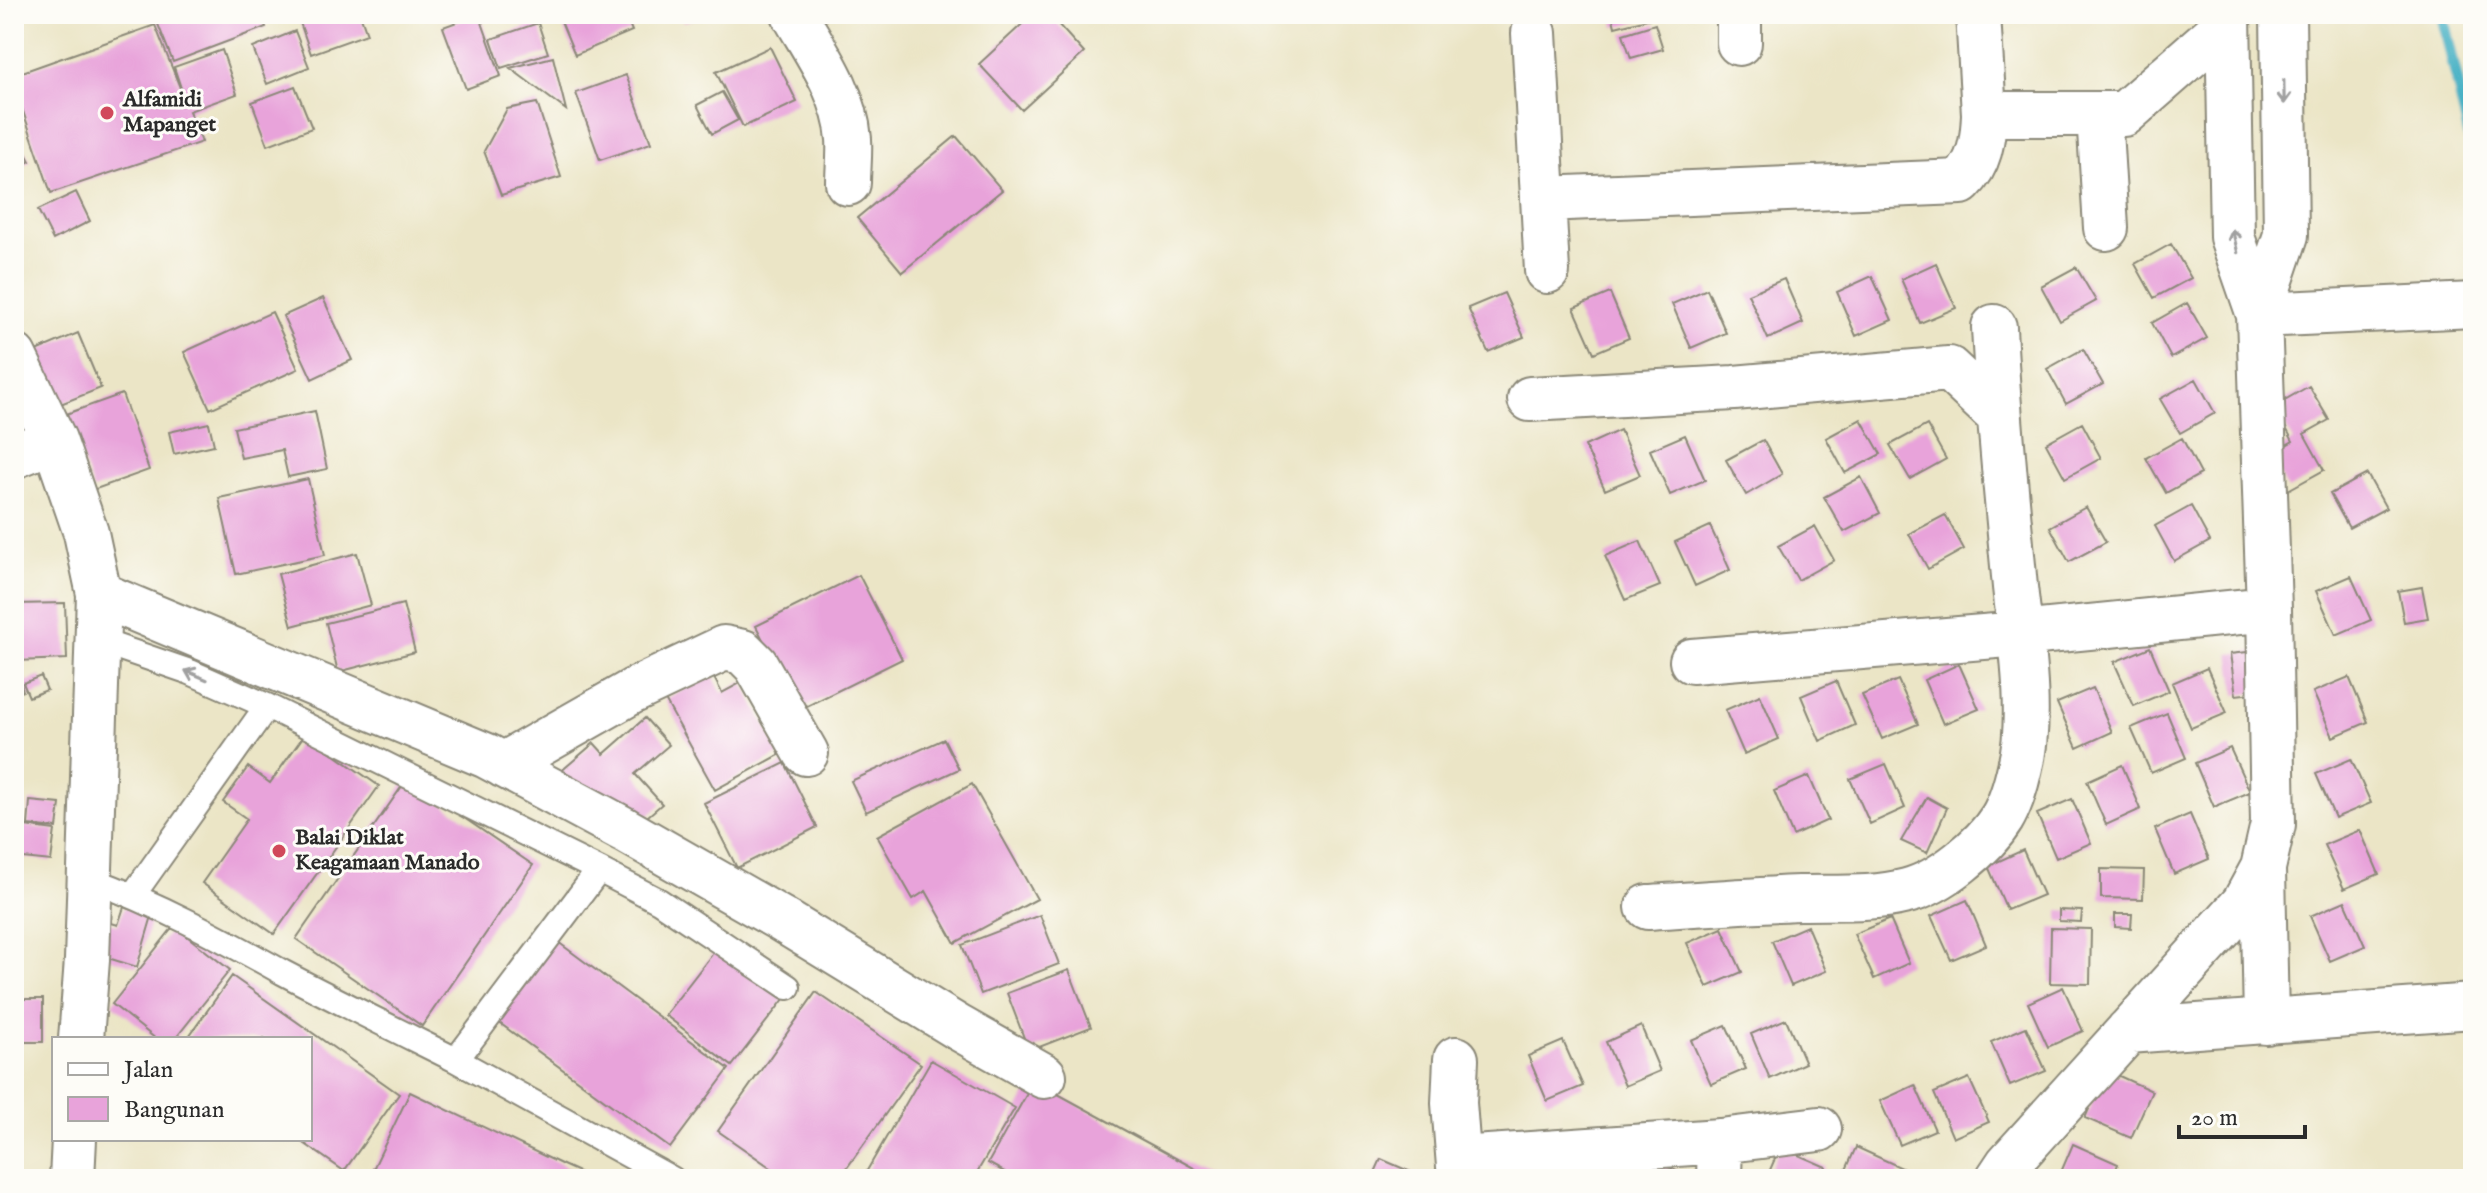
<svg xmlns="http://www.w3.org/2000/svg" width="2487" height="1193" font-family="'IM FELL English',serif">
  <style>
    .lines { fill: none; stroke-linecap: round; stroke-linejoin: round }
    .stream { stroke: #45b0c4; stroke-width: 12 }
    .building { fill: #e8a3da }
    .service-casing { stroke: #8b8878; stroke-width: 28 }
    .minor-casing { stroke: #8b8878; stroke-width: 48 }
    .service { stroke: #fff; stroke-width: 24 }
    .minor { stroke: #fff; stroke-width: 44 }
    .oneway { stroke: #a0a0a0 }
    .poi-dot { fill: #d1495b; stroke: #fdfcf7; stroke-width: 3 }
    .labels { text-anchor: middle; dominant-baseline: central; stroke-width: 6; stroke-linejoin: round; paint-order: stroke }
    .poi-label { font-size: 22px; font-weight: bold; fill: #2b2b2b; stroke: #fdfcf7; text-anchor: start }
  </style>
  <rect width="100%" height="100%" fill="#fdfcf7"/>
  <filter id="ink" filterUnits="userSpaceOnUse"><feTurbulence type="fractalNoise" baseFrequency=".0125" numOctaves="2"/><feDisplacementMap in="SourceGraphic" scale="16" xChannelSelector="R" yChannelSelector="G"/><feConvolveMatrix kernelMatrix="1 2 1 2 8 2 1 2 1" color-interpolation-filters="sRGB"/></filter>
  <filter id="wash" filterUnits="userSpaceOnUse"><feTurbulence type="fractalNoise" baseFrequency=".006" numOctaves="4" result="noise"/><feDisplacementMap in="SourceGraphic" scale="32" xChannelSelector="R" yChannelSelector="G"/><feGaussianBlur stdDeviation="1.8" result="paint"/><feColorMatrix in="noise" values="0 0 0 0 0 0 0 0 0 0 0 0 0 0 0 0 0 1.4 0 .05"/><feComposite in="paint" operator="in"/></filter>
  <g filter="url(#wash)">
    <rect width="100%" height="100%" fill="#ebe5c6"/>
    <g class="lines">
      <!-- stream -->
      <path class="stream" d="M2442 14 2473 151"/>
    </g>
    <g id="blocks">
      <!-- building -->
      <path class="building" d="M154 14H261L266 27 173 62Z
        M297 14H360L367 34 311 54Z
        M479 14 501 76 466 89 443 27Z
        M558 14H625L632 31 575 55Z
        M681 14H706V15L683 22Z
        M1033 14H1049L1084 53 1022 110 979 64Z
        M1612 14H1663V15L1615 27Z
        M538 23 548 53 501 68 491 39Z
        M1655 24 1663 49 1631 58 1623 34Z
        M155 25 186 103 174 67 222 50 237 94 189 111 202 142 51 193 14 85V75Z
        M295 31 309 67 267 84 253 48Z
        M770 47 797 102 743 127 716 72Z
        M553 57 559 82 566 110 510 68Z
        M626 75 651 143 600 160 576 93Z
        M295 86 312 128 268 145 252 102Z
        M722 92 738 120 712 134 697 105Z
        M537 103 561 177 501 195 484 151 507 109Z
        M14 130 30 161 14 170Z
        M956 136 1002 190 902 272 857 218Z
        M76 192 90 221 53 240 38 210Z
        M2171 244 2191 278 2154 298 2135 264Z
        M1936 263 1956 308 1920 323 1901 279Z
        M2076 267 2096 301 2060 321 2041 286Z
        M1872 276 1892 320 1856 336 1837 292Z
        M1784 279 1803 323 1768 339 1748 294Z
        M1707 289 1726 333 1691 348 1672 304Z
        M1504 293 1524 337 1488 352 1468 308Z
        M1610 293 1629 338 1594 353 1574 308Z
        M323 298 352 360 312 379 283 316Z
        M2187 303 2207 338 2171 358 2152 323Z
        M272 312 298 369 210 409 184 352Z
        M78 333 101 388 53 407 31 353Z
        M2083 349 2103 384 2066 404 2047 369Z
        M2196 379 2215 413 2180 433 2160 399Z
        M2309 386 2329 420 2304 434 2324 470 2288 490 2269 455 2293 441 2274 406Z
        M122 394 149 470 93 490 66 414Z
        M315 411 327 469 288 477 282 450 241 458 234 428Z
        M1861 419 1881 454 1845 473 1826 438Z
        M209 423 214 445 174 454 169 432Z
        M2082 423 2101 458 2065 478 2046 443Z
        M1927 425 1946 459 1910 479 1890 445Z
        M1620 430 1640 475 1605 490 1585 446Z
        M1685 435 1705 480 1670 495 1650 450Z
        M2182 438 2201 474 2166 493 2146 458Z
        M1763 440 1782 474 1746 495 1726 460Z
        M2367 474 2386 508 2349 528 2330 494Z
        M1861 477 1880 513 1844 532 1824 497Z
        M308 479 325 555 236 574 219 498Z
        M2191 506 2210 541 2174 561 2155 526Z
        M2086 507 2106 542 2069 562 2050 527Z
        M1945 515 1964 549 1928 569 1909 534Z
        M1710 526 1730 570 1695 586 1675 542Z
        M1815 526 1834 560 1798 580 1778 546Z
        M1640 541 1660 586 1625 600 1605 556Z
        M357 553 371 605 292 626 278 574Z
        M859 575 902 659 799 710 756 626Z
        M2351 576 2371 620 2336 635 2316 591Z
        M2422 587 2428 618 2404 622 2398 591Z
        M65 603 67 659 16 661 14 604Z
        M403 604 415 652 338 672 326 623Z
        M2150 647 2169 691 2134 706 2114 662Z
        M2256 651 2262 692 2236 695 2230 654Z
        M1959 664 1979 709 1943 724 1924 680Z
        M2207 668 2227 713 2191 728 2172 683Z
        M712 674 722 693 742 682 781 754 715 790 665 700Z
        M41 676 47 690 29 697 23 683Z
        M2349 677 2368 722 2333 737 2313 692Z
        M19 678 23 691 15 694 14 679Z
        M1898 680 1918 724 1882 739 1862 695Z
        M1836 681 1855 725 1820 741 1801 696Z
        M2093 688 2112 732 2077 748 2057 703Z
        M1760 695 1779 739 1744 754 1725 710Z
        M2167 713 2186 758 2151 773 2131 728Z
        M645 718 669 745 635 774 662 804 633 829 559 773 594 743 604 754Z
        M305 734 379 786 274 934 202 883 247 819 223 802 248 767 270 783Z
        M944 739 959 769 866 812 851 781Z
        M2230 748 2250 792 2214 807 2195 763Z
        M2351 759 2371 803 2335 818 2316 774Z
        M785 763 817 827 737 868 704 803Z
        M1886 764 1905 808 1870 824 1850 779Z
        M2122 765 2141 809 2106 825 2087 781Z
        M1809 776 1828 820 1793 836 1774 791Z
        M407 779 533 865 422 1026 296 939Z
        M972 784 1037 899 955 943 926 891 913 899 877 836Z
        M1927 797 1947 808 1927 853 1901 841Z
        M2072 799 2091 843 2056 858 2037 814Z
        M30 801 60 804 57 828 28 825Z
        M2190 814 2209 859 2174 874 2155 829Z
        M17 825 55 830 51 861 14 857Z
        M2360 830 2379 874 2344 889 2324 845Z
        M2023 850 2043 895 2007 910 1988 866Z
        M2101 869 2144 870 2143 899 2101 898Z
        M1967 900 1986 945 1951 960 1931 916Z
        M2345 901 2365 946 2330 961 2310 916Z
        M124 907 152 916 137 967 95 954 105 921 118 925Z
        M2059 910 2082 911 2081 922 2059 921Z
        M2115 914H2132L2131 928 2115 927Z
        M1040 915 1059 964 981 994 962 945Z
        M1890 919 1909 963 1874 979 1854 934Z
        M174 926 230 970 175 1039H156L112 1004Z
        M1807 926 1826 971 1791 986 1772 941Z
        M1722 928 1742 972 1707 987 1687 943Z
        M2051 928 2091 929 2090 984 2050 983Z
        M554 939 729 1069 670 1148 494 1019Z
        M717 948 784 999 732 1066 665 1015Z
        M1069 970 1091 1027 1029 1051 1007 993Z
        M232 976 399 1094 344 1171 298 1139H310V1039H187Z
        M2063 987 2083 1031 2048 1047 2028 1003Z
        M816 992 921 1064 839 1179H787L718 1131Z
        M14 999H43V1042H14Z
        M1786 1019 1805 1063 1770 1079 1751 1034Z
        M1726 1025 1746 1069 1711 1084 1691 1040Z
        M1641 1026 1660 1071 1625 1086 1606 1042Z
        M2026 1027 2046 1071 2010 1086 1991 1042Z
        M1563 1041 1583 1086 1547 1101 1528 1056Z
        M931 1060 1015 1108 973 1179H875L865 1174Z
        M2106 1070 2152 1091 2131 1138 2085 1118Z
        M1969 1078 1989 1122 1953 1138 1934 1093Z
        M1034 1081 1214 1179H1017L988 1163Z
        M1915 1085 1935 1130 1900 1145 1880 1101Z
        M410 1092 563 1165 594 1179H395L373 1169Z
        M2073 1144 2118 1164 2112 1179H2058Z
        M1780 1147 1826 1167 1820 1179H1766Z
        M1856 1147 1902 1168 1897 1179H1842Z
        M1635 1154 1682 1173 1680 1179H1625Z
        M1381 1159 1427 1179H1372Z"/>
    </g>
  </g>
  <g filter="url(#ink)">
    <use href="#blocks" fill-opacity="0" stroke="#8b8878" stroke-width="2"/>
    <g class="lines">
      <defs>
        <path id="service" d="M97 640 190 672 267 706 599 870 659 901 788 987
          M90 879C158 904 219 937 282 972 339 1002 398 1031 456 1060L599 870
          M133 895 267 706
          M456 1060 672 1179"/>
        <path id="minor" d="M794 14C817 54 845 92 849 139 850 154 848 169 848 183
          M1739 14V43
          M1978 14 1984 114H2124L2228 23
          M1534 33 1547 271
          M2099 114 2106 228
          M1543 199 1961 182C1980 163 1983 140 1984 114
          M2259 315 2286 235 2283 14
          M2259 315 2473 305
          M14 356 54 440 86 533 99 594 87 960 81 1039
          M1530 399 1734 388 1949 369 1998 415
          M14 456 54 440
          M99 594 487 756 625 830 779 918 959 1028 1044 1076
          M1692 661 2020 634 2269 609 2259 315 2232 237 2228 14
          M503 765 633 691 724 648 743 652 756 665 806 753
          M2263 868 2266 1022
          M1648 907C1698 904 1748 900 1799 898 1835 897 1872 900 1907 891 1940 883 1984 847 2002 818 2011 803 2016 785 2020 767 2033 717 2021 640 2015 587 2007 500 1998 414 1994 327
          M2128 1031 2473 1006
          M1456 1059 1454 1103 1460 1179
          M1459 1159 1720 1141 1819 1129
          M72 1179 74 1139
          M1719 1179 1720 1141
          M1998 1179 2008 1164 2244 903 2263 868 2273 824 2269 609"/>
      </defs>
      <!-- service casing -->
      <use href="#service" class="service-casing"/>
      <!-- minor casing -->
      <use href="#minor" class="minor-casing"/>
      <!-- service -->
      <use href="#service" class="service"/>
      <!-- minor -->
      <use href="#minor" class="minor"/>
    </g>
    <!-- one-way arrows -->
    <defs><path id="oneway-shaft" d="M-6 0H5M1.5-3L5.5 0L1.5 3" fill="none" stroke-width="1.6" stroke-linecap="round" stroke-linejoin="round" transform="scale(2)"/></defs>
    <g class="oneway">
      <use href="#oneway-shaft" transform="translate(2284 92) rotate(89)"/>
      <use href="#oneway-shaft" transform="translate(2235 241) rotate(-103)"/>
      <use href="#oneway-shaft" transform="translate(196 675) rotate(-157)"/>
    </g>
  </g>
  <!-- markers -->
  <g class="poi-dot">
    <circle cx="107" cy="113" r="8"/>
    <circle cx="279" cy="851" r="8"/>
  </g>
  <g class="labels">
    <!-- poi labels -->
    <g class="poi-label">
      <text x="123" y="100">Alfamidi<tspan x="123" dy="25">Mapanget</tspan></text>
      <text x="295" y="838">Balai Diklat<tspan x="295" dy="25">Keagamaan Manado</tspan></text>
    </g>
  </g>
  <!-- margin -->
  <rect width="2487" height="1193" fill="none" stroke="#fdfcf7" stroke-width="48"/>
  <!-- legend -->
  <rect x="52" y="1037" width="260" height="104" fill="#fdfcf7" stroke="#a9a8a5" stroke-width="2"/>
  <rect x="68" y="1063" width="40" height="12" fill="#ffffff" stroke="#a9a8a5" stroke-width="2"/>
  <text x="124" y="1077" font-size="24" fill="#2b2b2b">Jalan</text>
  <rect x="68" y="1097" width="40" height="24" fill="#e8a3da" stroke="#a9a8a5" stroke-width="2"/>
  <text x="124" y="1117" font-size="24" fill="#2b2b2b">Bangunan</text>
  <!-- scale -->
  <path d="M2179 1125v12h126v-12" fill="none" stroke="#2b2b2b" stroke-width="4"/>
  <text x="2191" y="1125" font-size="24" fill="#2b2b2b" stroke="#fdfcf7" stroke-width="6" paint-order="stroke">20 m</text>
</svg>
